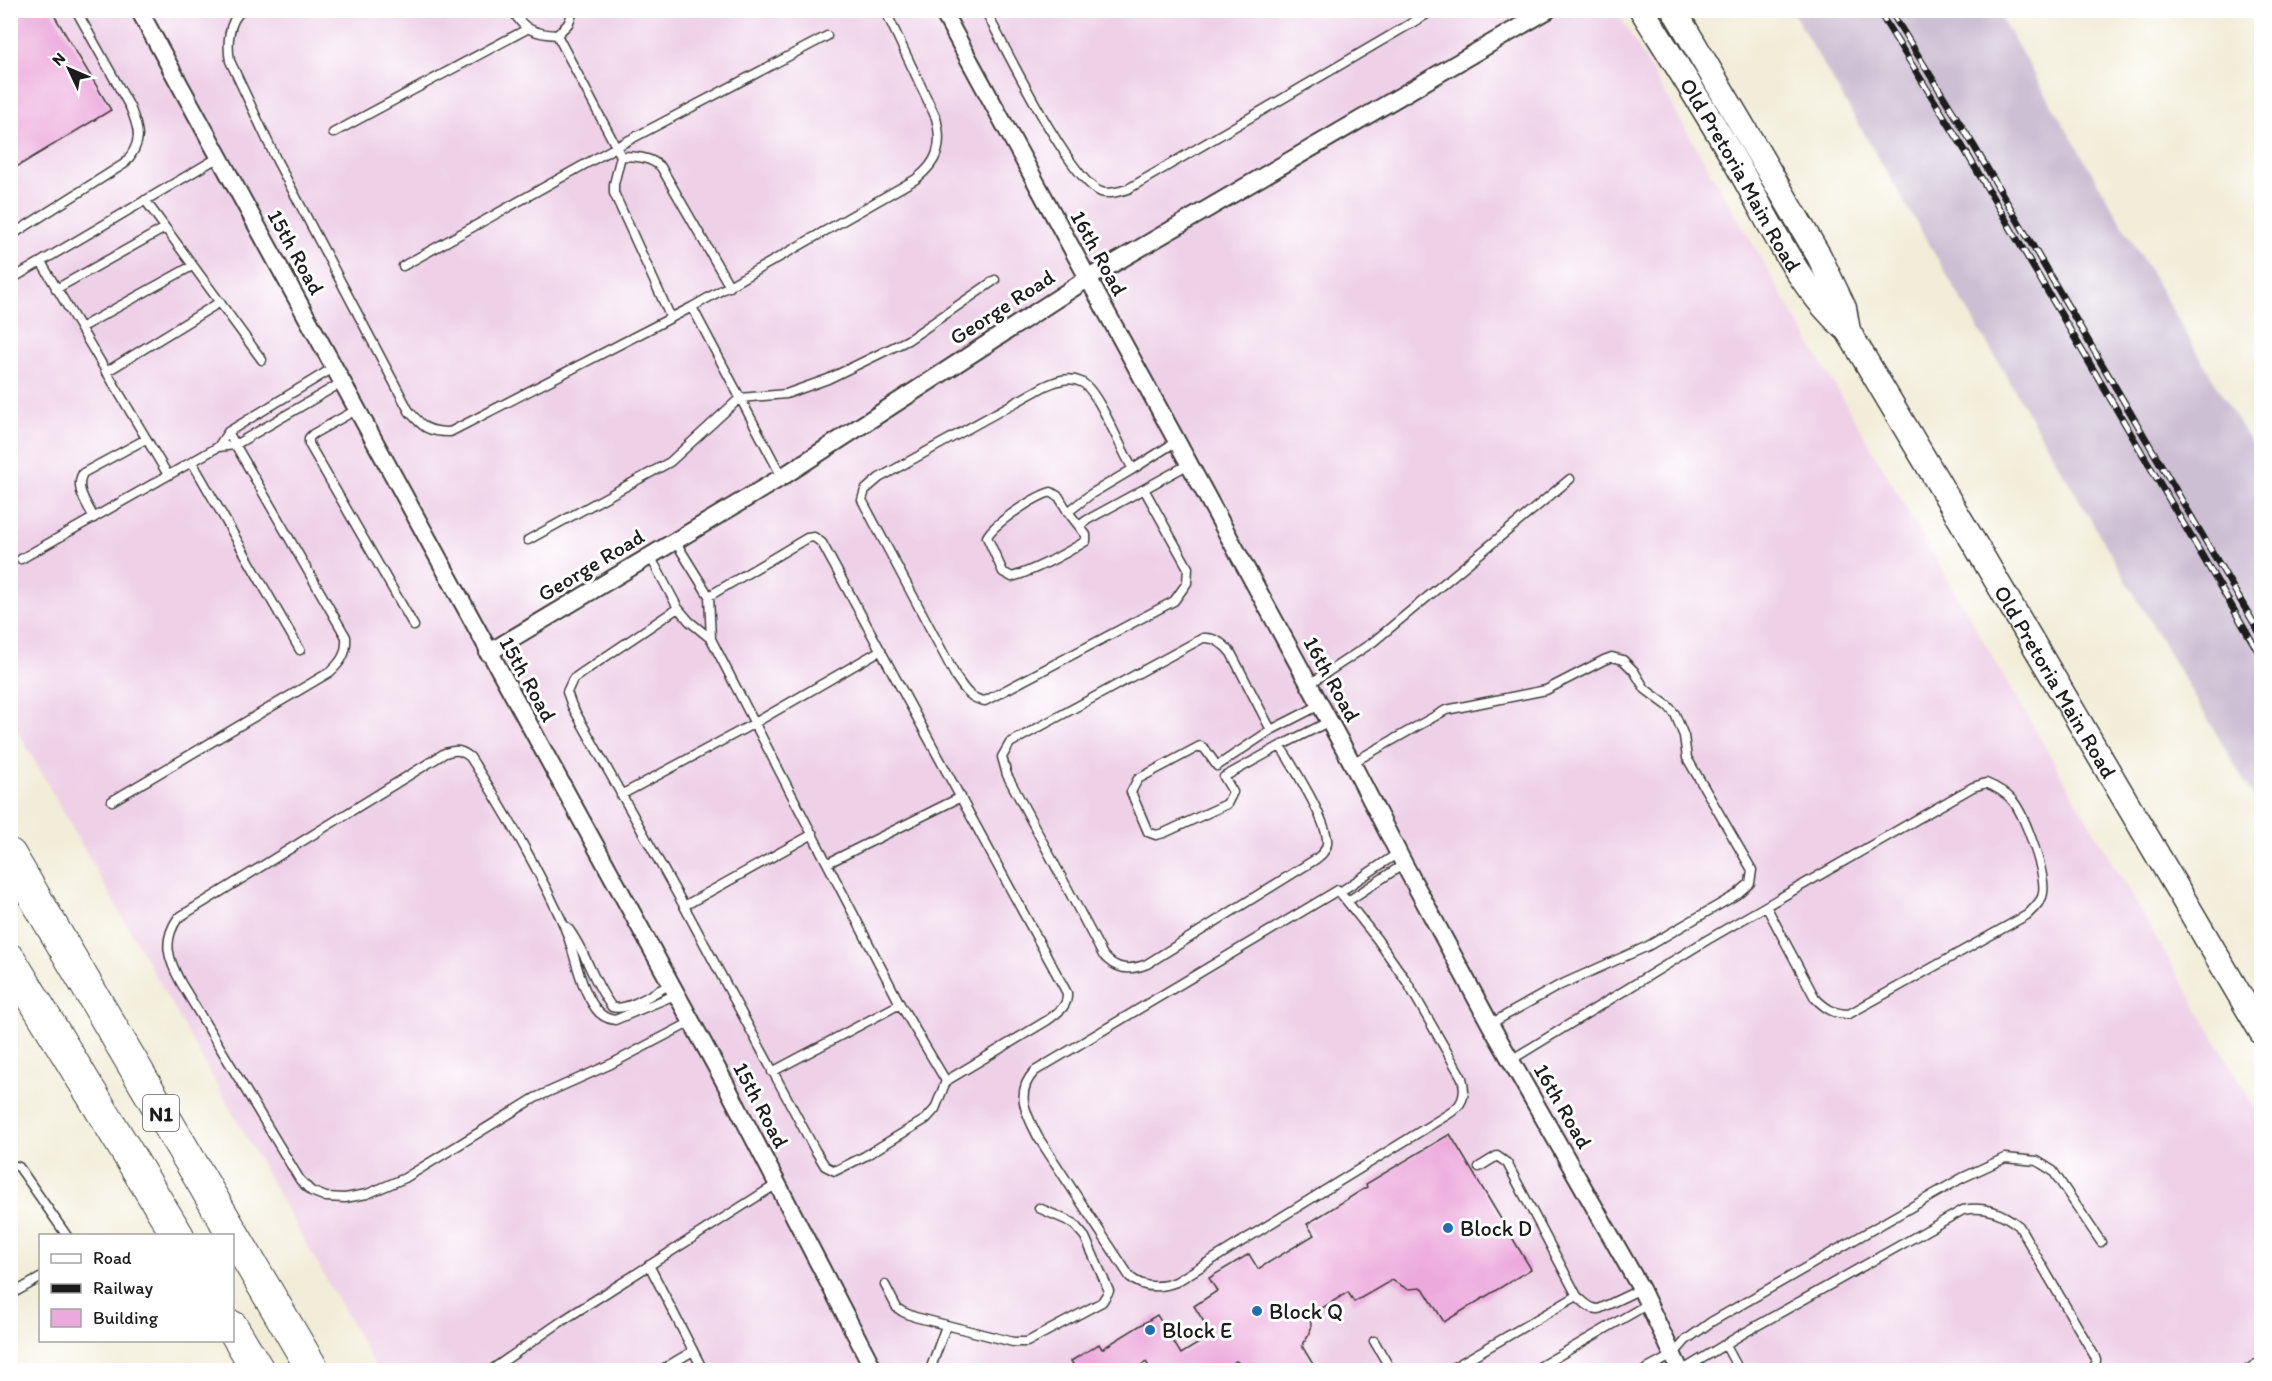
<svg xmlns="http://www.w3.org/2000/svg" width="2272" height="1381" font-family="Itim,sans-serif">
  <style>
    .built { fill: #eed0e7 }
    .industrial { fill: #ccbed3 }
    .building { fill: #eca9db }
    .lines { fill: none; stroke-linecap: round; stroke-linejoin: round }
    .lane-casing { stroke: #3c3b38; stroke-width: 11 }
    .street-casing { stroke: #3c3b38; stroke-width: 20 }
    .secondary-casing { stroke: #3c3b38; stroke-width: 27 }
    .highway-casing { stroke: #3c3b38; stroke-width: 34 }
    .lane { stroke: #fff; stroke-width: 8 }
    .street { stroke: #fff; stroke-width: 16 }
    .secondary { stroke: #fff; stroke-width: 24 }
    .highway { stroke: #fff; stroke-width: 32 }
    .rail-casing { stroke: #1c1c1c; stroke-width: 7 }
    .rail { stroke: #fff; stroke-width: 4.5; stroke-dasharray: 14; stroke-linecap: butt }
    .poi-dot { fill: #1f6fb2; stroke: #fff; stroke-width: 2 }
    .labels { text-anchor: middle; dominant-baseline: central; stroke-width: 6; stroke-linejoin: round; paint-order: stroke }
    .shield { fill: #fff; stroke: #606060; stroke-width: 1.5 }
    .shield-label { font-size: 21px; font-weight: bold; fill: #1c1c1c }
    .street-label { font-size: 22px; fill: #1c1c1c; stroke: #fff }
    .poi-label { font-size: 22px; fill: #1c1c1c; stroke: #fff; text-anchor: start }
  </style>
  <rect width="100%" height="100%" fill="#fff"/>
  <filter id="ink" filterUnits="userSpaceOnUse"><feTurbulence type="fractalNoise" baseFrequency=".0167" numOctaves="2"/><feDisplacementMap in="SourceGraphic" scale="12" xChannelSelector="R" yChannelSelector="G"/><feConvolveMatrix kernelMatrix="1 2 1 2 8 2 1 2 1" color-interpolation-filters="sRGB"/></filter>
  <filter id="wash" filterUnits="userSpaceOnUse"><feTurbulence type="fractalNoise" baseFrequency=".008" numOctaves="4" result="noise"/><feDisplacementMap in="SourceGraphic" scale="24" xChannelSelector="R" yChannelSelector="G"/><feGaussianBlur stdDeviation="1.35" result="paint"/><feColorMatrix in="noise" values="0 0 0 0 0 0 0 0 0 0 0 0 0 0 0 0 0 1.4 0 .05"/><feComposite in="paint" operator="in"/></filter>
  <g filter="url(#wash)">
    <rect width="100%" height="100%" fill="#f2edd8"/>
    <!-- built -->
    <path class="built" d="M10 11H1617L2261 1118V1370H377L11 719Z"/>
    <!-- industrial -->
    <path class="industrial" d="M1792 11H1997L2261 461V810Z"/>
    <g id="blocks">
      <!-- building -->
      <path class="building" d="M10 10H51L111 110 10 171Z
        M1450 1134 1531 1269 1444 1322 1423 1288 1407 1289 1392 1280 1354 1302 1348 1292 1309 1316 1311 1324 1310 1333 1302 1346 1317 1371H1267L1265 1366 1247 1369 1236 1361 1221 1371H1152L1146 1362 1132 1371H1077L1071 1361 1099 1344 1102 1349 1157 1315 1181 1354 1212 1335 1194 1306 1217 1291 1209 1278 1249 1254 1258 1269 1314 1235 1307 1224 1367 1187 1366 1184Z"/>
    </g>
  </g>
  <g filter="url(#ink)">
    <use href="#blocks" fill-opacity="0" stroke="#3c3b38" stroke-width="1.5"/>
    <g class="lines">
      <defs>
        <path id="lane" d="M242 10C228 22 227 44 230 61L277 161 409 411C423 427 427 432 450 432L692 307
          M513 10C522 30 537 34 557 35L568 24 574 10
          M985 10C1004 45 1070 181 1101 192 1109 195 1120 191 1128 189L1434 10
          M557 35 621 156 614 184V193L671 318
          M333 133 527 29
          M621 156C636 157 649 156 661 167L730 287
          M145 200 262 360
          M10 236 124 164C143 143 140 131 130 107L76 10
          M41 262 168 475
          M403 266 616 147 827 36
          M10 280 219 157
          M56 289 165 228
          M80 328 192 266
          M106 372 220 302
          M356 410 313 434 309 438V444L414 626
          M1177 441 1133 469C1121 451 1098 389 1081 382 1068 376 1057 381 1045 386L879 478 865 490 862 500 956 677C964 689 970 699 985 701L1174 601 1187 583 1188 568 1144 489 1189 464
          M218 447 228 432 333 368
          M192 462 300 650
          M1133 469 1091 494 1068 512 1059 497 1051 492C1036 496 994 523 987 537L1003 572 1012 577C1038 569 1063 555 1086 541V535L1079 526 1087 520 1144 489
          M782 477 692 307 916 179C938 162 943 146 936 118L885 10
          M1068 512 1079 526
          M94 518C87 503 74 489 83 473L146 439
          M528 540 670 462 740 398 786 394 828 379 908 340 995 280
          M675 541 709 596 711 639
          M650 556 678 608 689 621 711 639 900 1004 946 1081
          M21 559 218 447 235 445 341 383
          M678 608 583 672 573 679 567 692 572 706 684 906 815 1150 825 1166 835 1171 865 1156 926 1119 935 1109 946 1081 1048 1020C1058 1012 1068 1007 1067 993L822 543 814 537 807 538 709 596
          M1308 685 1373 642 1570 479
          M1320 705 1271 730 1231 653C1224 644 1215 637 1203 638L1010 743 1002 757 1007 775 1103 955C1116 970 1129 971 1147 964L1316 859C1321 855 1326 851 1327 844 1330 825 1292 764 1280 746L1330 721
          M1271 730 1217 766 1205 749 1200 746 1138 779 1131 792 1148 832 1156 835 1164 833 1227 804 1233 792 1224 777 1280 746
          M1352 763 1446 710 1546 690 1604 660 1612 657 1623 660 1634 671 1645 689 1668 706 1675 714 1684 736 1687 758 1752 870 1750 883 1736 895 1648 946 1558 986 1490 1024
          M621 795 753 724 881 650
          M112 801 330 672C342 661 347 653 346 637L228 432
          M828 863 961 797
          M1338 890 1377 939 1407 982 1462 1078C1467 1096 1462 1106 1447 1115L1176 1282C1160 1288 1144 1289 1130 1277L1038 1137C1026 1114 1014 1092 1035 1071Z
          M1340 892 1398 853
          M1348 901 1404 864
          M684 906 813 834
          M567 927C586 951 593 983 612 1007 627 1012 655 992 669 985
          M675 995 615 1020C607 1019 601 1016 596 1009 577 983 575 948 561 919 535 863 504 809 470 757 461 750 456 749 445 753L178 918C162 941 168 959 181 983L300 1180 311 1191 326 1197 345 1198 367 1194 405 1178 535 1098 611 1064 691 1022
          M1511 1060 1707 940 1973 787 1986 783C1996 787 2005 792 2013 801 2025 816 2049 879 2042 897 2039 904 2032 910 2027 915L1849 1014C1834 1014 1826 1009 1815 998L1766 906
          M772 1072 900 1004
          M10 1164 19 1167 67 1236
          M1479 1167 1497 1156 1507 1163 1577 1296C1583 1301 1590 1310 1599 1309L1641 1289
          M649 1265 703 1370
          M885 1285 897 1308 903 1312 915 1317 1013 1342H1027L1102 1302 1109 1291 1085 1237 1073 1223 1039 1208
          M10 1295 40 1278
          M1374 1341 1391 1370
          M1725 1344 1739 1370
          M491 1370 562 1321 777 1184
          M661 1370 693 1351
          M930 1370 946 1326
          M1449 1370 1577 1296
          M1534 1370 1648 1304
          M1645 1370 1673 1355 1686 1340 1711 1322 1962 1178 2005 1158 2037 1161 2053 1171 2101 1242
          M1683 1370 1744 1333 1963 1210C1986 1206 2001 1212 2019 1226L2094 1355 2096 1360 2095 1370
          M2247 1370 2262 1360"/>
        <path id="street" d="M139 10 725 1083 874 1370
          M942 10 1352 763 1404 864 1490 1024 1641 1289 1680 1370
          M488 653 782 477 1087 279 1548 10"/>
        <g id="secondary">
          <path id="s1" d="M1642 10C1674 61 1706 111 1736 163 1769 220 1797 287 1848 331L1979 551 2262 1033"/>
          <path d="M1674 10 1819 256 1844 308 1848 331"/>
        </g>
        <path id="highway" d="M10 855 313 1370
          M10 960 178 1236
          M232 1327 258 1370"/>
      </defs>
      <!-- lane casing -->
      <use href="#lane" class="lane-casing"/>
      <!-- street casing -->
      <use href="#street" class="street-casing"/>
      <!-- secondary casing -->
      <use href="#secondary" class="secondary-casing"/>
      <!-- highway casing -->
      <use href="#highway" class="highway-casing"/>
      <!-- lane -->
      <use href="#lane" class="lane"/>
      <!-- street -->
      <use href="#street" class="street"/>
      <!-- secondary -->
      <use href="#secondary" class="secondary"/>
      <!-- highway -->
      <use href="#highway" class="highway"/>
      <defs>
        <path id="rail" d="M1878 10 1966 152 2262 658
          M1890 10 1974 146 2262 637"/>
      </defs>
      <!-- rail casing -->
      <use href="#rail" class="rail-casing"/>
      <!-- rail -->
      <use href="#rail" class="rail"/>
    </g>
  </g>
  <!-- markers -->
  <g class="poi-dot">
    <circle cx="1448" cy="1228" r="6"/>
    <circle cx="1257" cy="1311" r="6"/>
    <circle cx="1150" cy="1330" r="6"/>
  </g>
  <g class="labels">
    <!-- shield labels -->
    <rect class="shield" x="143" y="1095" width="36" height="36" rx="4.5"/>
    <g class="shield-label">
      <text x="161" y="1113">N1</text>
    </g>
    <!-- street labels -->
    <g class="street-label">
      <text stroke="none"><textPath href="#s1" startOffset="192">Old Pretoria Main Road</textPath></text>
      <text transform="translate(296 252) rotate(61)">15th Road</text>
      <text transform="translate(1099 253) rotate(61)">16th Road</text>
      <text transform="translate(1002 307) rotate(-33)">George Road</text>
      <text transform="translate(591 565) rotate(-31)">George Road</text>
      <text transform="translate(528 679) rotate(61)">15th Road</text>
      <text transform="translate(1332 679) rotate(61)">16th Road</text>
      <text stroke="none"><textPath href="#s1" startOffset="790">Old Pretoria Main Road</textPath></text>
      <text transform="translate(761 1105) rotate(62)">15th Road</text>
      <text transform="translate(1563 1106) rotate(60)">16th Road</text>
    </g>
    <!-- poi labels -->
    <g class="poi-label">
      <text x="1460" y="1228">Block D</text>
      <text x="1269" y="1311">Block Q</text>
      <text x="1162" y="1330">Block E</text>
    </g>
  </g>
  <!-- margin -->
  <rect width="2272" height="1381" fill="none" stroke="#fff" stroke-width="36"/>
  <!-- legend -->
  <rect x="39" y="1234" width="195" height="108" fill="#ffffff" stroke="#a4a4a4" stroke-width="1.5"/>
  <rect x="51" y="1254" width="30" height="9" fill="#ffffff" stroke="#a4a4a4" stroke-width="1.5"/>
  <text x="93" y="1264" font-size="18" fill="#1c1c1c">Road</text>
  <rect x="51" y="1284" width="30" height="9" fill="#1c1c1c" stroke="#a4a4a4" stroke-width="1.5"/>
  <text x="93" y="1294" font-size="18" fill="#1c1c1c">Railway</text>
  <rect x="51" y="1309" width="30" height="18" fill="#eca9db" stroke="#a4a4a4" stroke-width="1.5"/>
  <text x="93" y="1324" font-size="18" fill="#1c1c1c">Building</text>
  <!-- north arrow -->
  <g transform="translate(69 69) rotate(314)" stroke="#ffffff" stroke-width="4.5" paint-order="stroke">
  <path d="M0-4.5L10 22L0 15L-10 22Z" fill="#1c1c1c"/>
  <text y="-9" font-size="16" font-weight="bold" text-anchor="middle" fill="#1c1c1c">N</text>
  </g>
</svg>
